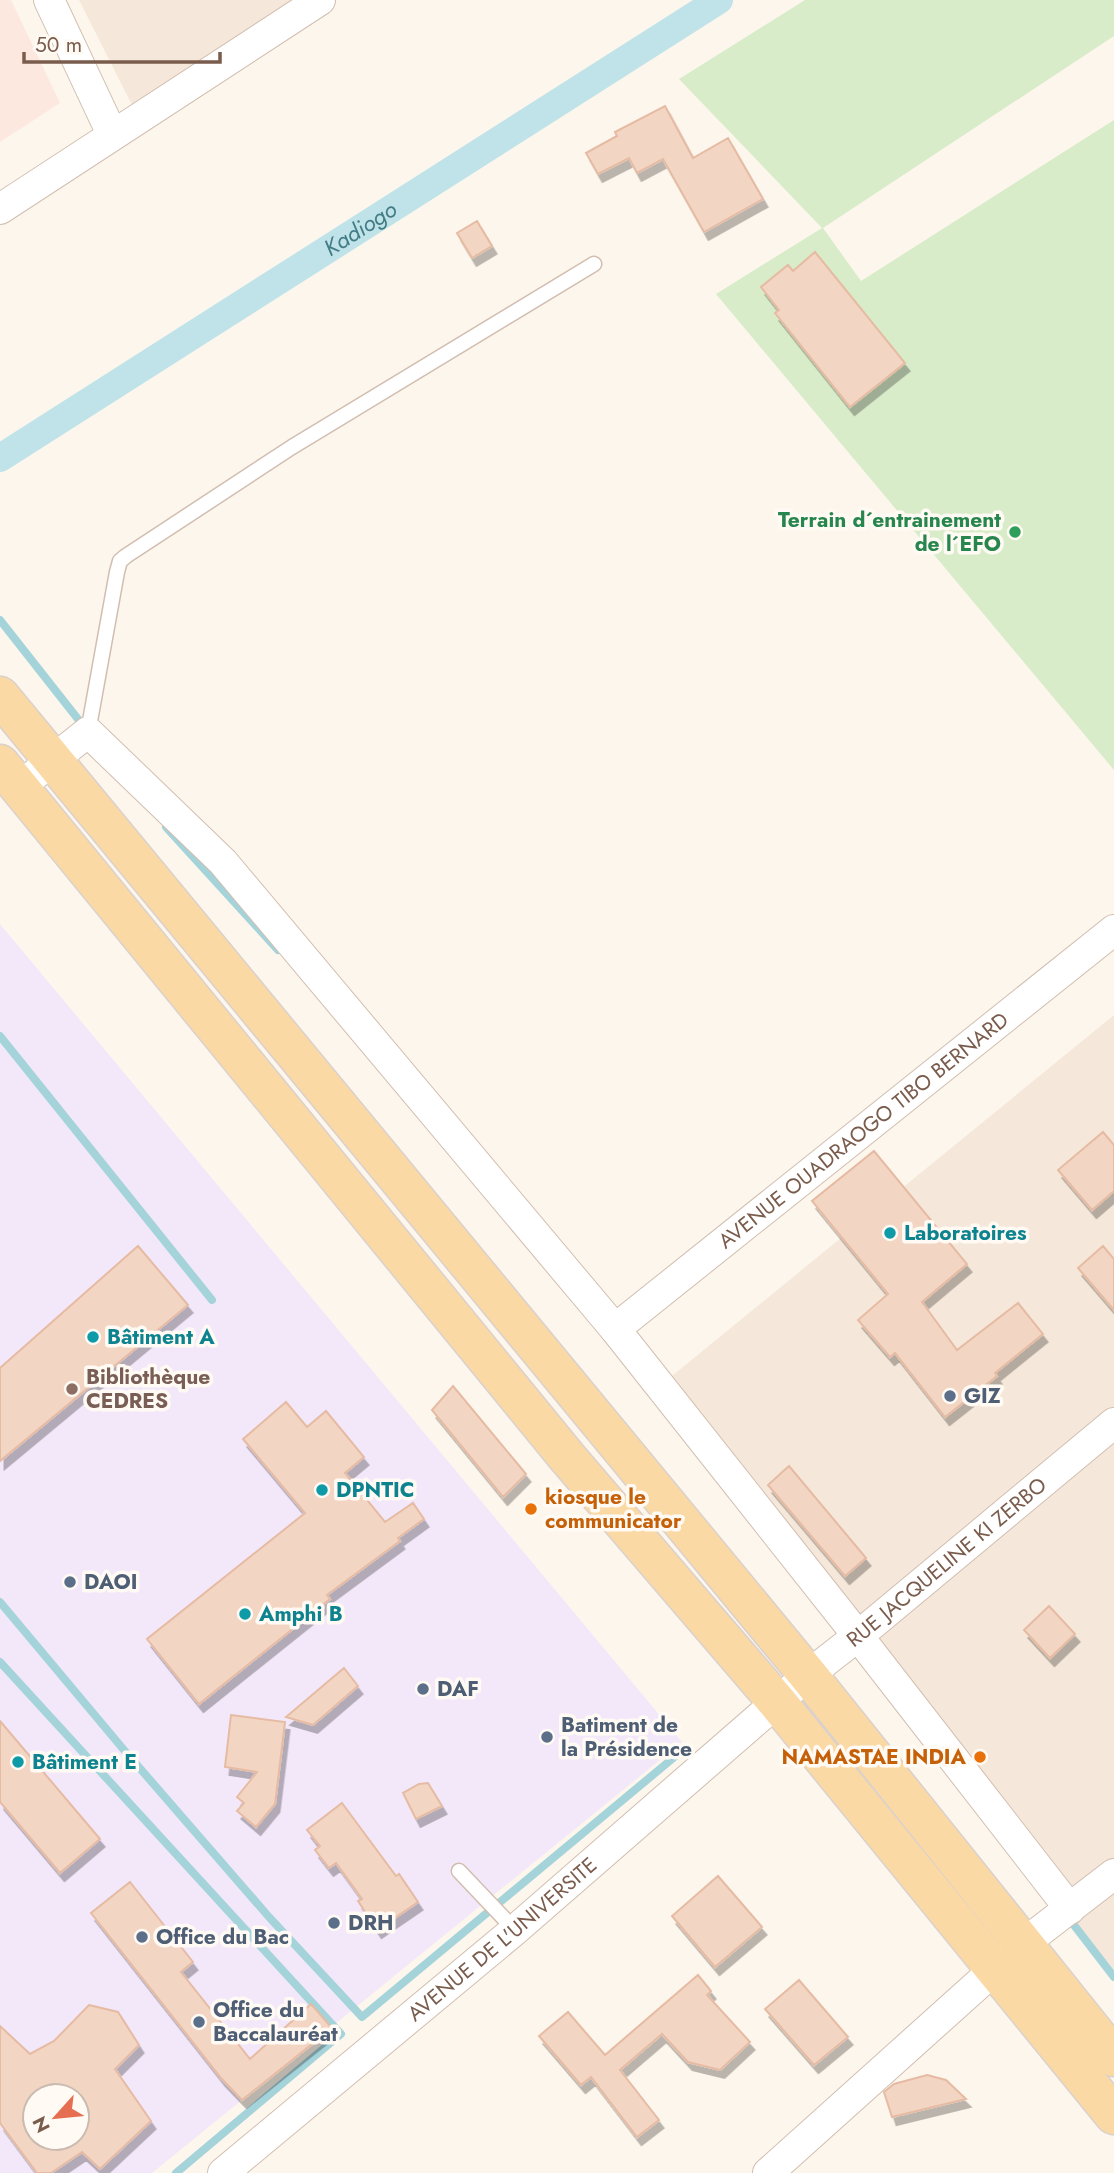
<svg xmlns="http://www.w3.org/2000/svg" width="1114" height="2173" font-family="Jost,sans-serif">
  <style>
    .residential { fill: #f5e8da }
    .commercial { fill: #fde8e0 }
    .education { fill: #f3e8fa; fill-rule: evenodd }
    .green { fill: #d8ecc9 }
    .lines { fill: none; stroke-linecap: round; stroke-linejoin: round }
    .stream { stroke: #a5d3da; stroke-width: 8 }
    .canal { stroke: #bfe3e8; stroke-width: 28 }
    .building { fill: #f3d5c3; stroke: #e6bba3; stroke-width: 2; fill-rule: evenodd; filter: url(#shadow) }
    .lane-casing { stroke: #d1beb0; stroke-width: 17 }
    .street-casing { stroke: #d1beb0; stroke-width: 32 }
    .primary-casing { stroke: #dad1cd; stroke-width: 41 }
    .lane { stroke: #fff; stroke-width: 14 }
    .street { stroke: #fff; stroke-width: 30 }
    .primary { stroke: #fbd9a5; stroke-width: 38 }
    .leisure-dot { fill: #2e9e5b; stroke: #fffaf3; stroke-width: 2.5 }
    .culture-dot { fill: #0f9aa8; stroke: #fffaf3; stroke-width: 2.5 }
    .education-dot { fill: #8d6e63; stroke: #fffaf3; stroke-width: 2.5 }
    .service-dot { fill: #5c6f8a; stroke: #fffaf3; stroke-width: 2.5 }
    .food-dot { fill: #e8710a; stroke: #fffaf3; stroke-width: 2.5 }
    .labels { text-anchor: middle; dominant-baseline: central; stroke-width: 7; stroke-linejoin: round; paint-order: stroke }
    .leisure-label { font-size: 21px; font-weight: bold; fill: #27864d; stroke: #fffaf3; text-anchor: end }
    .street-label { font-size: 21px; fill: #7a5c4d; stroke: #fffaf3 }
    .culture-label { font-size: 21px; font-weight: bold; fill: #0d838f; stroke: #fffaf3; text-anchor: start }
    .education-label { font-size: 21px; font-weight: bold; fill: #785e54; stroke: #fffaf3; text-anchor: start }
    .service-label { font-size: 21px; font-weight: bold; fill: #4e5e75; stroke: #fffaf3; text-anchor: start }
    .food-label { font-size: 21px; font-weight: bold; fill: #c56008; stroke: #fffaf3; text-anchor: start }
    .water-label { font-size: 23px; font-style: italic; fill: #437c86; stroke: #fffaf3 }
  </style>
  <defs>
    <filter id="shadow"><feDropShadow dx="4.5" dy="8" stdDeviation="0" flood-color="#0004"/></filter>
  </defs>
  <rect width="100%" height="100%" fill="#fdf6ec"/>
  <!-- residential -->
  <path class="residential" d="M79 0H306L135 111Z
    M1114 1015V1974L656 1389Z"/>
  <!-- commercial -->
  <path class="commercial" d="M0 0H11L60 103 0 142Z"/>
  <!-- education -->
  <path class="education" d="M0 924 682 1742 152 2173H0ZM35 2096H77V2138H35Z"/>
  <!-- green -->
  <path class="green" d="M805 0H1114V36L823 228 861 281 1114 120V770L716 294 822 228 679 79Z"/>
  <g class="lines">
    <!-- stream -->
    <path class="stream" d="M0 620 85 728
      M166 827 278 950
      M0 1036 212 1300
      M0 1602 124 1750 269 1917 362 2017 684 1749
      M0 1662 341 2034 176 2173
      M1067 1916 1114 1977"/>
    <!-- canal -->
    <path class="canal" id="s1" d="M0 458 719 0"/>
  </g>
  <!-- building -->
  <path class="building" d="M665 106 693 158 728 138 763 199 704 232 663 159 637 173 629 158 598 174 586 153 617 136 615 132Z
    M477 221 492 246 472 258 457 233Z
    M815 252 905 363 850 407 775 313 779 310 761 287 788 265 793 271Z
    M1103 1132 1114 1145V1191L1092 1210 1058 1170Z
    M874 1151 967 1264 922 1302 957 1350 1018 1303 1043 1334 995 1373 997 1376 945 1417 895 1353 890 1357 858 1320 888 1294 812 1201Z
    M138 1246 188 1305 0 1461V1368Z
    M1103 1246 1114 1259V1310L1078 1268Z
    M453 1386 526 1474 503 1497 432 1410Z
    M286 1402 307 1427 326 1411 364 1457 345 1473 385 1522 413 1503 424 1519 398 1538 400 1541 327 1595 330 1599 199 1704 147 1639 305 1513 243 1439Z
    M789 1466 866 1558 845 1576 768 1485Z
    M1049 1606 1075 1634 1050 1658 1024 1630Z
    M344 1668 358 1686 313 1725 286 1717Z
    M231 1715 285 1722 275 1804 256 1827 237 1811 244 1803 237 1797 257 1772 225 1767Z
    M0 1721 100 1839 60 1873 0 1802Z
    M428 1783 442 1806 416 1819 403 1793 419 1784Z
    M342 1803 396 1876 399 1874 418 1902 377 1930 358 1901 362 1899 336 1863 329 1868 315 1850 320 1846 307 1830Z
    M718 1876 762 1927 715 1967 672 1916Z
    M130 1882 193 1962 181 1972 250 2059 311 2004 332 2028 242 2100 221 2078 91 1913Z
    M698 1975 711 1991 707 1995 750 2042 720 2070 688 2062 662 2034 620 2070 659 2120 637 2137 591 2077 581 2085 539 2036 568 2012 605 2055Z
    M799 1980 848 2037 814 2065 765 2009Z
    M89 2005 118 2012 139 2045 115 2069 151 2121 100 2169 82 2152 51 2173H37L0 2123V2026L30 2054 54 2041ZM35 2096H77V2138H35Z
    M927 2075 946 2080 966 2099 892 2117 884 2092 894 2084Z"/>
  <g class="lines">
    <defs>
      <path id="lane" d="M88 732 117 572 120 561 126 556 292 447 594 264
        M459 1871 515 1930"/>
      <g id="street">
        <path d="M49 0 112 134"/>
        <path d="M0 209 320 0"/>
        <path d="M19 787 88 732 223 862 615 1329 858 1636 1070 1909"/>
        <path id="s2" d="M615 1329 1114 930"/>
        <path id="s3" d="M223 2173 515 1930 808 1675 858 1636 1114 1423"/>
        <path d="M768 2173 1023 1944 1114 1874"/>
      </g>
      <path id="primary" d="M0 696 808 1675 1114 2057
        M0 764 567 1457 777 1702 1114 2115"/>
    </defs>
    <!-- lane casing -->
    <use href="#lane" class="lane-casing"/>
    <!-- street casing -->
    <use href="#street" class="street-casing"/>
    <!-- primary casing -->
    <use href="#primary" class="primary-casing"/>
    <!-- lane -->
    <use href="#lane" class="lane"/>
    <!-- street -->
    <use href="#street" class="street"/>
    <!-- primary -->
    <use href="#primary" class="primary"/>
  </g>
  <!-- markers -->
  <circle class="leisure-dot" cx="1015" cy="532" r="7"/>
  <g class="culture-dot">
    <circle cx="890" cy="1233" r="7"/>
    <circle cx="93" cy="1337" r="7"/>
    <circle cx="322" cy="1490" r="7"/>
    <circle cx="245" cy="1614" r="7"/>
    <circle cx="18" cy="1762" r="7"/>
  </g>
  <circle class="education-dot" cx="72" cy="1389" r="7"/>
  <g class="service-dot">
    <circle cx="950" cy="1396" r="7"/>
    <circle cx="70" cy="1582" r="7"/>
    <circle cx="423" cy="1689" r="7"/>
    <circle cx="547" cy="1737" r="7"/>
    <circle cx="334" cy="1923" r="7"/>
    <circle cx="142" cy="1937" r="7"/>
    <circle cx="199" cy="2022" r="7"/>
  </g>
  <g class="food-dot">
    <circle cx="531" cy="1509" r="7"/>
    <circle cx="980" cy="1757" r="7"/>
  </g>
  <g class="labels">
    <!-- leisure labels -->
    <g class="leisure-label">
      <text x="1001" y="520">Terrain d´entrainement<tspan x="1001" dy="24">de l´EFO</tspan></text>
    </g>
    <!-- street labels -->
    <g class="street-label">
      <text stroke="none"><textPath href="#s2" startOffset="318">AVENUE OUADRAOGO TIBO BERNARD</textPath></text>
      <text stroke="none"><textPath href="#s3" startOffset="947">RUE JACQUELINE KI ZERBO</textPath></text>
      <text stroke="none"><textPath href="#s3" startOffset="364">AVENUE DE L'UNIVERSITE</textPath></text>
    </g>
    <!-- culture labels -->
    <g class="culture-label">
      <text x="904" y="1233">Laboratoires</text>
      <text x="107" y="1337">Bâtiment A</text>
      <text x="336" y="1490">DPNTIC</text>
      <text x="259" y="1614">Amphi B</text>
      <text x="32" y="1762">Bâtiment E</text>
    </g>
    <!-- education labels -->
    <g class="education-label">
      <text x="86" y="1377">Bibliothèque<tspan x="86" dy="24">CEDRES</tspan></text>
    </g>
    <!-- service labels -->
    <g class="service-label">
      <text x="964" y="1396">GIZ</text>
      <text x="84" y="1582">DAOI</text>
      <text x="437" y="1689">DAF</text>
      <text x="561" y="1725">Batiment de<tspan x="561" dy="24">la Présidence</tspan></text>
      <text x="348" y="1923">DRH</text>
      <text x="156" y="1937">Office du Bac</text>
      <text x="213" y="2010">Office du<tspan x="213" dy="24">Baccalauréat</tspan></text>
    </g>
    <!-- food labels -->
    <g class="food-label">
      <text x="545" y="1497">kiosque le<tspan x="545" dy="24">communicator</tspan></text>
      <text x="966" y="1757" text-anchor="end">NAMASTAE INDIA</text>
    </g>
    <!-- water labels -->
    <g class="water-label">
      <text stroke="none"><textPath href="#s1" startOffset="427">Kadiogo</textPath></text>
    </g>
  </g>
  <!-- north arrow -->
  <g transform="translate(56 2117) rotate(243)"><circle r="33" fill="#fffaf3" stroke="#cabbb1" stroke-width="2"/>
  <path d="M0-5L12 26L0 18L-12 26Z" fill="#e76f51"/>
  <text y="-10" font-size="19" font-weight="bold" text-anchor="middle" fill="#7a5c4d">N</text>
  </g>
  <!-- scale -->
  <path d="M24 52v10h196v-10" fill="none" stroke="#7a5c4d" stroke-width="3.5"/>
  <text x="35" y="52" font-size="21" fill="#7a5c4d" stroke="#fffaf3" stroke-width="5" paint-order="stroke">50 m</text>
</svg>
